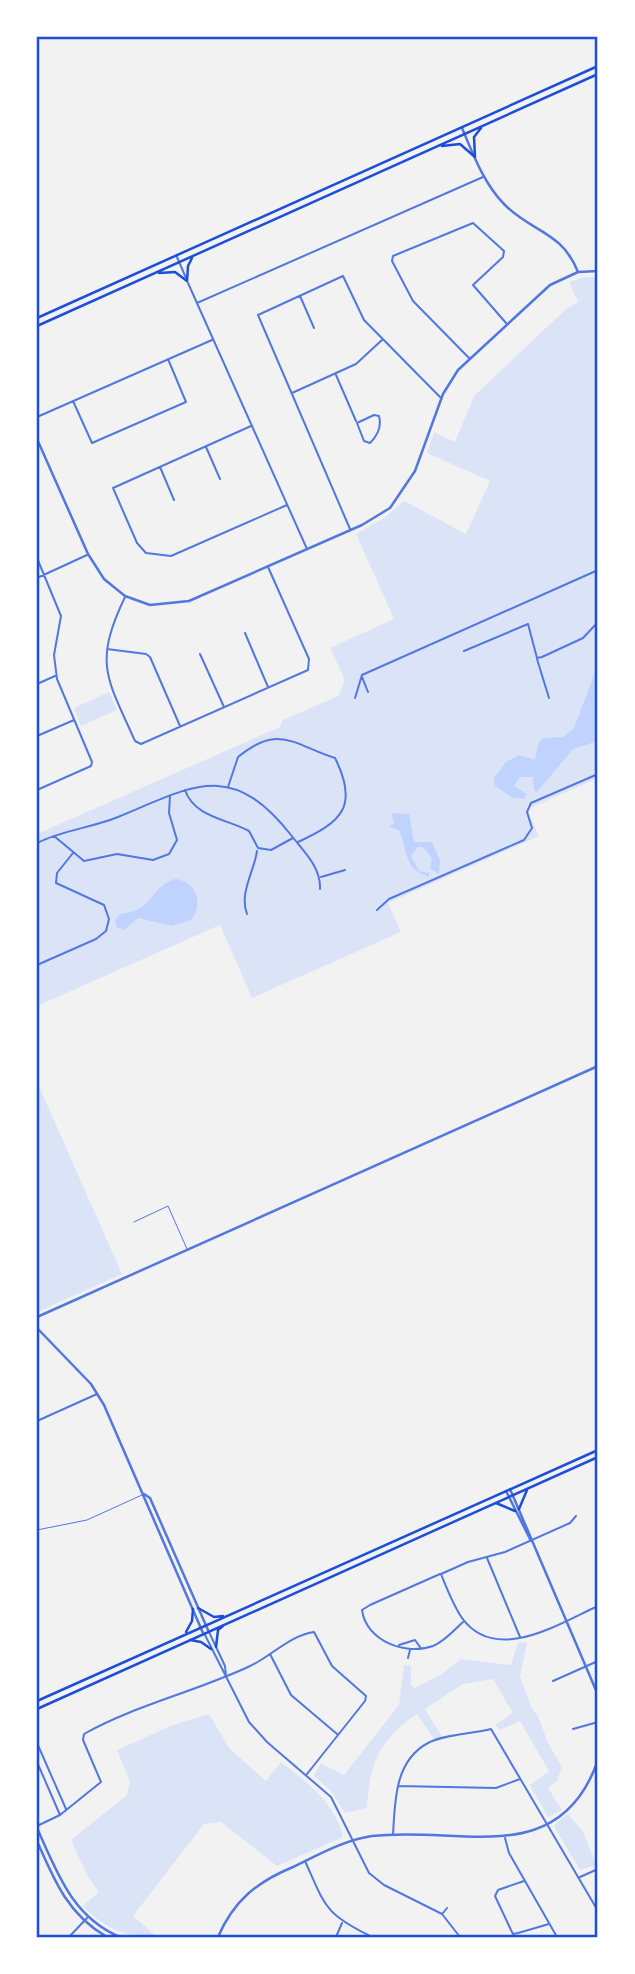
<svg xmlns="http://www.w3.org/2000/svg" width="635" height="1974" font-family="'Noto Sans',sans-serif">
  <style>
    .green { fill: #dbe4f7 }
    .water { fill: #bfd3fe }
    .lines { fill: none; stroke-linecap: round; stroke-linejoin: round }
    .service { stroke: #5277de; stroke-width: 1 }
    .minor { stroke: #5277de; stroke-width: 2 }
    .tertiary { stroke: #5277de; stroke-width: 2.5 }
    .secondary { stroke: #1d4ed8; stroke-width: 2.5 }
    .neatline { fill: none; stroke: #1d4ed8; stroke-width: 2.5 }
  </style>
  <rect width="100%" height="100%" fill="#f2f2f2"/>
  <!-- green -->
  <path class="green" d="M584 277H598V778L527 809 539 836 388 903 401 932 252 998 220 925 37 1006V834L280 727 283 720 338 696 345 680 330 648 394 619 356 534 384 518 404 501 466 534 490 481 427 453 434 432 455 442 474 396 566 309 578 302 569 282Z
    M109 692 117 710 81 726 74 708Z
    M37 1082 122 1274 37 1312Z
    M527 1642 520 1676 532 1709 538 1716 548 1743 562 1767 557 1781 548 1788 562 1810 548 1817 530 1785 549 1771 520 1721 500 1730 495 1725 513 1713 493 1679 463 1684 425 1709 442 1737 434 1739 417 1714C379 1739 369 1765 367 1808L345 1813 331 1791 314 1776 321 1763 344 1775 399 1705 404 1665 411 1666V1685L415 1688 442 1674 461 1659 511 1665 518 1643Z
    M209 1714 229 1748 266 1781 281 1762C308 1783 332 1801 343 1834L341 1838 277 1866 221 1822 204 1824 133 1916 157 1937C127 1937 104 1929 83 1906L99 1892 87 1875 71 1840 127 1795 130 1781 117 1750 173 1725Z
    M568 1814 582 1830 597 1865 580 1870 555 1828V1824Z"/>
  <!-- water -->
  <path class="water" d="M598 664V741L573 749 537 792 534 790 533 777H520L514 786 527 794 524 799 511 797 495 786 494 778 506 762 519 755 535 760 538 744 543 738 563 737 574 728Z
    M391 813 409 814 414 842H432L440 860 439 874 430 869 432 858 423 847H418L411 856 419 871 429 873V877C403 869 408 850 399 830L389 827 394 823Z
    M175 879C197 881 204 905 191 920L173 926 138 918 124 930 117 927 115 921 120 914C157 909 148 888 175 879Z"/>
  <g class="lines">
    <!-- service -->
    <path class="service" d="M134 1222 168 1206 187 1249
      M37 1530 87 1520 142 1495"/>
    <!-- minor -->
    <path class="minor" d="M177 257 186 278
      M188 283 307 549
      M300 296 314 328
      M197 303 483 177
      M470 359 413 301 392 261 393 256 473 223 504 251 503 257 473 285 506 323
      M336 375 356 421
      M292 393 356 364 382 340
      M73 401 92 443 186 402 168 359
      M374 415 379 416C382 427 377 436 370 443L364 441 357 423Z
      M37 417 212 340
      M251 426 113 488 137 543 146 553 171 556 287 505
      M206 447 220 479
      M160 467 174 500
      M350 529 258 315 343 276 364 320 440 397
      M37 558 61 616 54 655 57 679 92 762 91 766 37 790
      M37 578 87 555
      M125 597C93 664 107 678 135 741L141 744 308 670 309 659 268 567
      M245 633 268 687
      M107 649 146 654 150 657 180 726
      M464 651 528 624 537 658 542 657 583 638 598 622
      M200 654 224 707
      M537 659 549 698
      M362 677 368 692
      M37 684 55 676
      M355 698 362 675 598 570
      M37 736 74 720
      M228 787 238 757C279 723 294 745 335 758 359 806 342 822 298 842
      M185 790C194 817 227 819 249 831L258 848 271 850 293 838
      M54 836 84 861 117 854 153 860 169 854 177 840 169 813 170 796
      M37 843C63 830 91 828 118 817 193 786 231 759 291 835 304 852 321 867 320 889
      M321 877 345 870
      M377 910 389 899 524 840 532 828 527 812 531 803 598 774
      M247 914C239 893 254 872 257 851
      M37 965 96 939 106 931 109 919 104 905 56 883 57 873 73 853
      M37 1421 97 1394
      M576 1516 570 1523 505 1552 468 1562 441 1574C447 1589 453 1605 462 1618 496 1665 560 1623 598 1606
      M487 1558 520 1637
      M598 1565V1566
      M440 1574 370 1605 362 1610C366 1641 406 1656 433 1646 445 1641 454 1630 463 1622
      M209 1632 225 1666 226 1676
      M205 1635 249 1722 267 1742 331 1797 369 1873 384 1885 442 1914 460 1937
      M399 1645 415 1640 420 1647
      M270 1654 291 1695 337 1734
      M408 1658 410 1650
      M553 1681 598 1661
      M573 1729 598 1722
      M37 1743 66 1809
      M37 1762 60 1815
      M398 1786 496 1788 520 1779
      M37 1826 60 1815 101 1782 83 1740 84 1734C136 1705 194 1692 248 1667 271 1657 288 1636 314 1632L332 1666 366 1696 365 1701 307 1774
      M393 1835C395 1803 394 1761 428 1743 445 1734 472 1734 491 1729L598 1911
      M505 1838 509 1853 557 1937
      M305 1861C326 1908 325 1914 372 1937
      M580 1877 598 1869
      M524 1881 498 1890 495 1896 511 1930 513 1934 518 1933 549 1924
      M443 1913 447 1908
      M69 1937 87 1918
      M336 1937 342 1923"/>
    <!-- tertiary -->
    <path class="tertiary" d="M462 128C473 154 484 184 504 204 531 232 562 231 578 272
      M37 439 88 554 104 579 125 596 150 605 189 601 362 525 390 508 415 471 443 394 458 370 550 285 578 272 598 271
      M37 1317 598 1066
      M37 1328 91 1384 104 1405 203 1633
      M510 1489 598 1695
      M506 1491 531 1541
      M144 1494 150 1498 208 1630
      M37 1828C57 1872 72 1917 120 1937
      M37 1841C54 1880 68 1915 107 1937
      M218 1937C234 1900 257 1882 293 1867 318 1855 344 1840 372 1836 458 1825 559 1872 598 1760"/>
    <!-- secondary -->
    <path class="secondary" d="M442 146 460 144 475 157
      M475 157 474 137 481 128
      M159 273 175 272 187 281
      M187 281 188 266 192 258
      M37 318 598 66
      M37 326 598 74
      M496 1503 515 1511
      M519 1509 527 1490
      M198 1608 214 1617 223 1616
      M186 1632 192 1621 193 1609
      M190 1640 201 1642 211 1649
      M216 1647 218 1630 223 1626
      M37 1701 598 1450
      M37 1709 598 1457"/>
  </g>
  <!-- border -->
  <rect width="635" height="1974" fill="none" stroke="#ffffff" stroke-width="77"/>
  <rect x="38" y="38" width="558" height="1898" class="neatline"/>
</svg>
